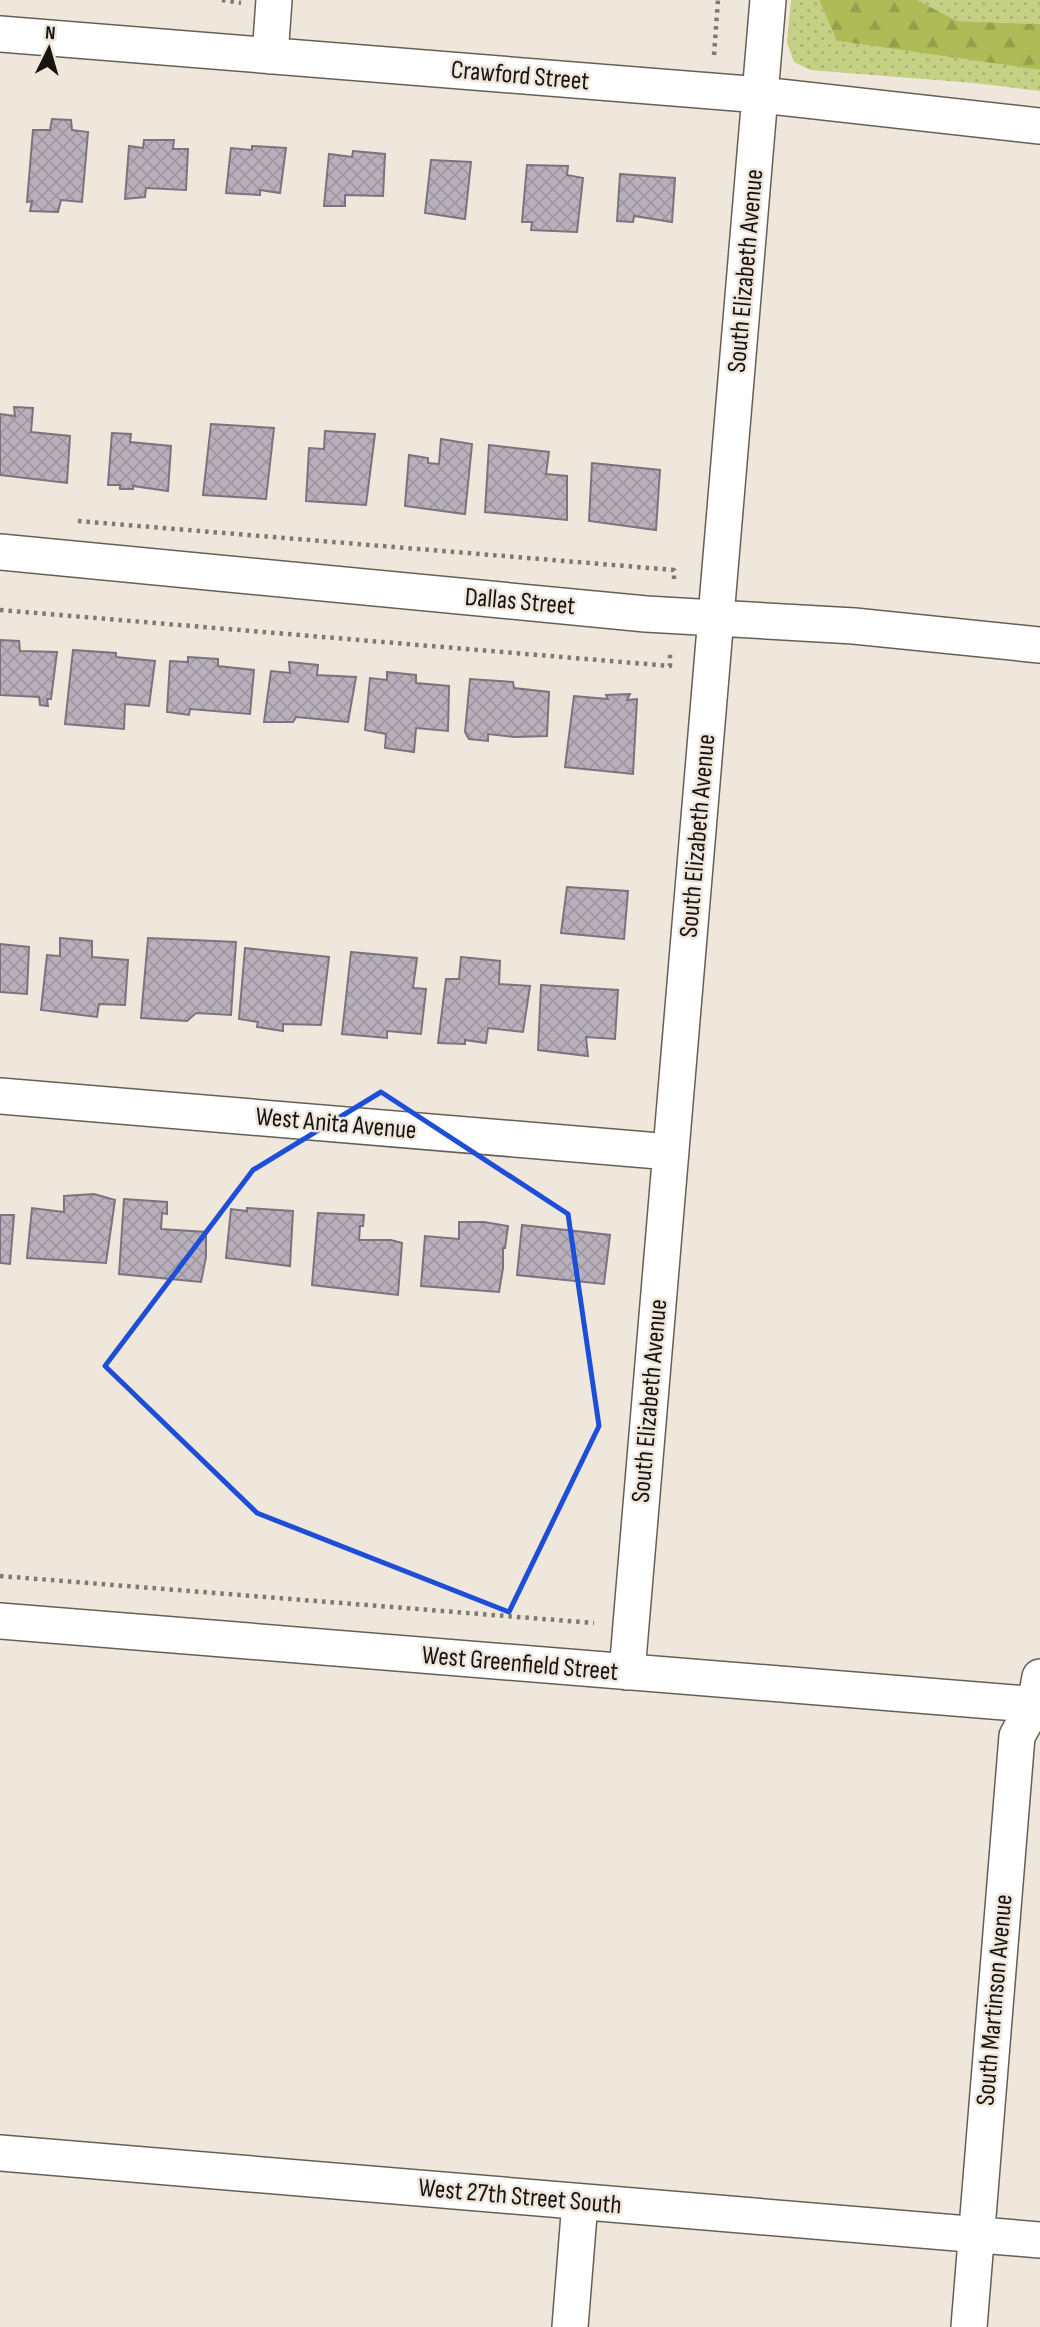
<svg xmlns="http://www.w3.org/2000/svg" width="1040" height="2327" font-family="'Sofia Sans Condensed',sans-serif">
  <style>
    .grass { fill: url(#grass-dots) }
    .forest { fill: url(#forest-firs) }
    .building { fill: url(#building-cross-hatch); stroke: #7b737d; stroke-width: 2 }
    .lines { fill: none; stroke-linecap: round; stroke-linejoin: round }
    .street-casing { stroke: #675f56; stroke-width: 38 }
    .path { stroke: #7f7973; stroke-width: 4.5; stroke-dasharray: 3.5 5; stroke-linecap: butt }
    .street { stroke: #fff; stroke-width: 35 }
    .marked { fill: none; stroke: #1d4ed8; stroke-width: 5; stroke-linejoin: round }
    .labels { text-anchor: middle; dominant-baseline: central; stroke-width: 5; stroke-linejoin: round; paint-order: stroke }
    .street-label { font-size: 26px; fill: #171411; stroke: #efe6dc }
  </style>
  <defs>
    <pattern id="grass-dots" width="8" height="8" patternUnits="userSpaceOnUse" patternTransform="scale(1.75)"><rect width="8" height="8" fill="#c4d083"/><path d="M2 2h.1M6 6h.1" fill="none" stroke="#a8b270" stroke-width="1.8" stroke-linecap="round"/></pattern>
    <pattern id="forest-firs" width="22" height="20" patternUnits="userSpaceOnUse" patternTransform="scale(1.75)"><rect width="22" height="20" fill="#aebb56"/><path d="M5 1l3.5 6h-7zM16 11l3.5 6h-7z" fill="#95a04a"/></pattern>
    <pattern id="building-cross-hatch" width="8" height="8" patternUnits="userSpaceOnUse" patternTransform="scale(1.75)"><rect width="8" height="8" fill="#b8b1bb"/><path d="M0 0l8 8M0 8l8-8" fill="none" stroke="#9d97a0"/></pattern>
  </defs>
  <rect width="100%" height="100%" fill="#efe6dc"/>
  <!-- grass -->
  <path class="grass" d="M791 0H819L837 41 1040 70V91L974 83 810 70 794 62 787 42Z
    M917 0H1040V24L957 21Z"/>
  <!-- forest -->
  <path class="forest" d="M819 0H917L957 21 1040 24V70L837 41Z"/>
  <!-- building -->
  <path class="building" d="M52 119 71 120 72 130 88 132 82 202 61 200 58 212 30 211 32 201 27 202 33 130H50Z
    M144 140H174L173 149H188L186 190 146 188 145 197 125 199 129 146 143 148Z
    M252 146 286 148 280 193 260 190V195L226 193 231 148 252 150Z
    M353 151 385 154 383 196 345 195V206H324L329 154 352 157Z
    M431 160 471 162 465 219 425 213Z
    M527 165 568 166 567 175 583 178 577 232 531 230 532 222H522Z
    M620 174 675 178 672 222 634 216 633 222 617 221Z
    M14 407 33 408 31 432 70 436 67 483 0 475V414L15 416Z
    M211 424 274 428 266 499 203 495Z
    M325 431 375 434 366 505 306 501 309 448 324 449Z
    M112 433 131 434 130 442 171 446 168 491 133 486V489H120V485H108Z
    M441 439 472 444 465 514 405 506 409 455 428 458V463L439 464Z
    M489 445 549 452 546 474 567 476V520L485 512Z
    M592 463 660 470 656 530 589 521Z
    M0 640 19 641 20 651 57 652 51 699H47L48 706 40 705 39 697 0 695Z
    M73 650 116 653V657L155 661 149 706 125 704 124 729 65 724Z
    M188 657 218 659V666L254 670 250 714 190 709 189 715 167 712 170 661 188 662Z
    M289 662 318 665 317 675 356 677 348 722 296 717 293 722H264L271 671 290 673Z
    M387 672 416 675V683L449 686 448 731 416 728 414 752 385 748 386 734 365 730 370 678 387 680Z
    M470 679 513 682 514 688 549 692 547 736 514 737 488 734V741L469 739 465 732Z
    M630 694 627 700 637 699 633 774 565 767 574 696 608 699 606 695Z
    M567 887 628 891 624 939 561 933Z
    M60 938 92 941V957L128 960 125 1005 99 1004 97 1017 41 1010 47 955 60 956Z
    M148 938 236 942 231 1015 196 1013 187 1021 141 1018Z
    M0 944 29 947 27 994 0 992Z
    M245 948 329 957 321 1025 283 1024V1031L257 1027 258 1022 239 1019Z
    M351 952 417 958 413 988 426 989 421 1034 387 1031V1038L342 1034Z
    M461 957 500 961 499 984 530 986 523 1032 488 1028 486 1043 465 1040V1044L438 1043 446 979H459Z
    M541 985 618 990 615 1039 586 1037 588 1056 538 1050Z
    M94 1194 115 1200 106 1263 27 1258 32 1208 64 1212V1196Z
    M124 1199 167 1202V1214L162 1213 161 1229 206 1232V1257L201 1282 119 1274Z
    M247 1208 293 1211 290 1266 226 1258 231 1209 247 1211Z
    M318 1213 364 1215 363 1226H360L359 1240H391L402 1243 398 1295 312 1285Z
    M0 1215H14L10 1264 0 1263Z
    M459 1222H484L508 1226 505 1248H503V1268L499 1292 421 1286 425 1236 459 1239Z
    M522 1225 610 1235 604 1284 517 1275Z"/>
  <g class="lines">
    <defs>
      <path id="street" d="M0 34 761 95 1040 126
        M270 56 274 0
        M0 552 646 614 854 626 1040 645
        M0 1096 671 1152
        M0 1621 1040 1705
        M627 1672 768 0
        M0 2153 1040 2240
        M570 2327 580 2202
        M969 2327 1017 1736 1035 1704 1040 1677"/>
    </defs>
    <!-- street casing -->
    <use href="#street" class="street-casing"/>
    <!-- path -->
    <path class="path" d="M222 0 241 3
      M714 55 718 0
      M78 521 674 570V582
      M0 610 670 666V650
      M0 1576 594 1623"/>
    <!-- street -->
    <use href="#street" class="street"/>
  </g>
  <!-- marked area -->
  <path class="marked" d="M381 1092 568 1214 599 1426 509 1612 257 1513 105 1366 253 1170Z"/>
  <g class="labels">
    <!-- street labels -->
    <g class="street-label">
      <text transform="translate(520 76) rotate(5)">Crawford Street</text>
      <text transform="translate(746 271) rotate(-85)">South Elizabeth Avenue</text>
      <text transform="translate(520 602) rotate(5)">Dallas Street</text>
      <text transform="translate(698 836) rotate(-85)">South Elizabeth Avenue</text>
      <text transform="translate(336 1124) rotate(5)">West Anita Avenue</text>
      <text transform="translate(650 1401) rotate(-85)">South Elizabeth Avenue</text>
      <text transform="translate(520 1664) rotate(5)">West Greenfield Street</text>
      <text transform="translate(995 2000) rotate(-85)">South Martinson Avenue</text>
      <text transform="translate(520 2197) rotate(5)">West 27th Street South</text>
    </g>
  </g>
  <!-- north arrow -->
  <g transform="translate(49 49) rotate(5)" stroke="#efe6dc" stroke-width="5" paint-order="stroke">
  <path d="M0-5L12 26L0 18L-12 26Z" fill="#171411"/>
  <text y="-10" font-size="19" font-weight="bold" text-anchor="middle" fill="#171411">N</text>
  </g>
</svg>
